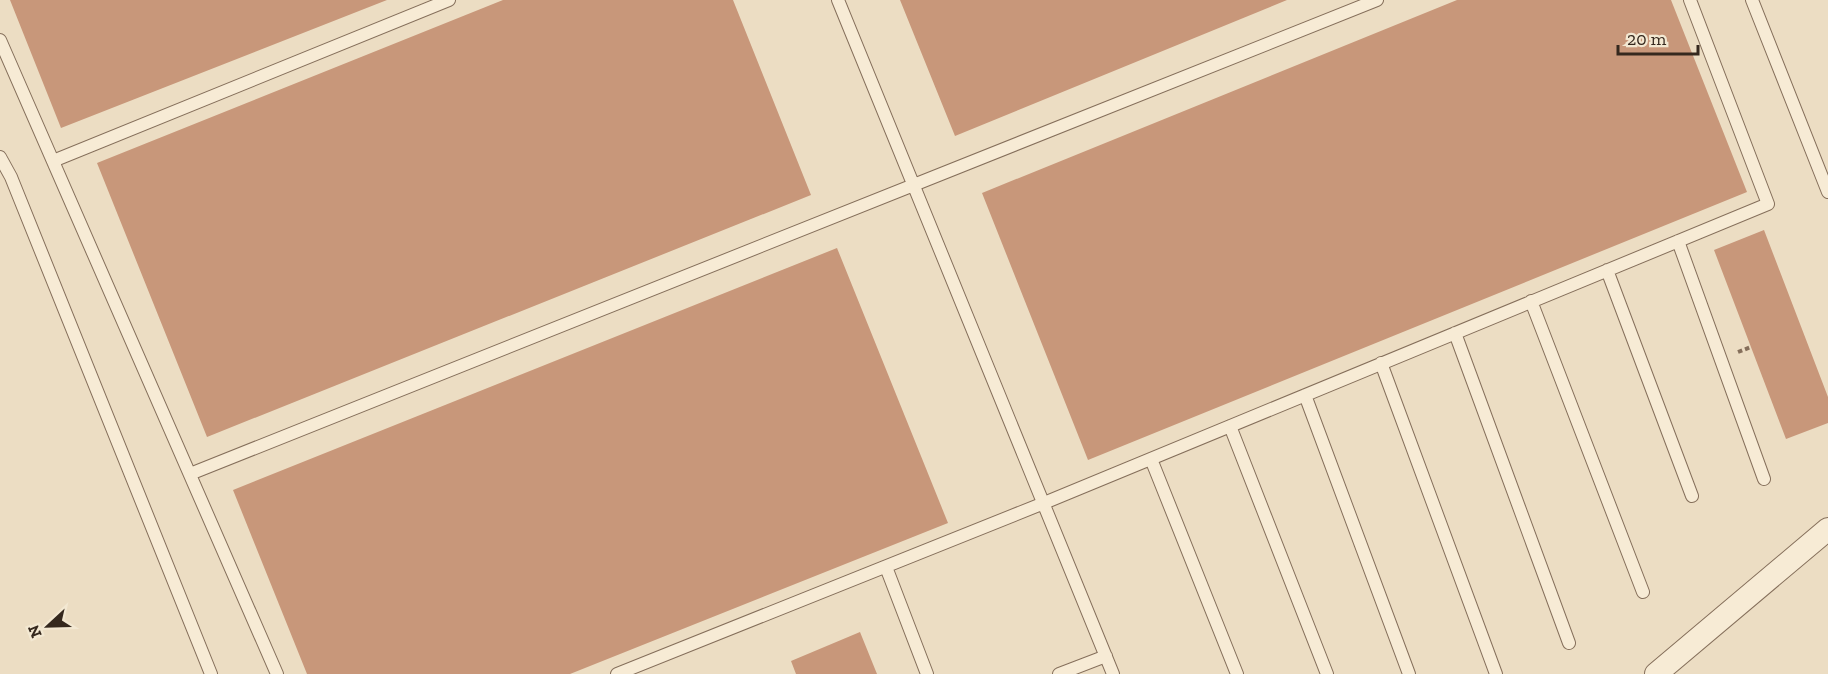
<svg xmlns="http://www.w3.org/2000/svg" width="1828" height="674" font-family="'Zilla Slab',serif">
  <style>
    .building { fill: #c8977a }
    .lines { fill: none; stroke-linecap: round; stroke-linejoin: round }
    .lane-casing { stroke: #856f5b; stroke-width: 14 }
    .street-casing { stroke: #856f5b; stroke-width: 24 }
    .path { stroke: #856f5b; stroke-width: 4; stroke-dasharray: 4.5 3; stroke-linecap: butt }
    .lane { stroke: #f7ebd5; stroke-width: 12 }
    .street { stroke: #f7ebd5; stroke-width: 22 }
  </style>
  <rect width="100%" height="100%" fill="#ecddc3"/>
  <!-- building -->
  <path class="building" d="M10 0H387L61 128Z
    M503 0H733L811 195 207 437 97 163Z
    M900 0H1287L955 136Z
    M1457 0H1671L1747 192 1088 460 982 193Z
    M1764 230 1828 397V423L1786 439 1714 250Z
    M837 248 948 523 570 674H307L233 490Z
    M860 632 877 674H796L791 661Z"/>
  <g class="lines">
    <defs>
      <path id="lane" d="M838 0 1113 674
        M1752 0 1828 192
        M0 40 277 674
        M0 157 11 177 211 674
        M53 161 449 0
        M1678 241 1764 479
        M1607 270 1692 496
        M1531 301 1643 592
        M1455 333 1569 643
        M1381 363 1496 674
        M1305 395 1409 674
        M1230 426 1327 674
        M1151 459 1237 674
        M190 474 1377 0
        M886 567 927 674
        M617 674 1044 503 1768 204 1690 0
        M1059 674 1106 656"/>
      <path id="street" d="M1656 674 1828 529"/>
    </defs>
    <!-- lane casing -->
    <use href="#lane" class="lane-casing"/>
    <!-- street casing -->
    <use href="#street" class="street-casing"/>
    <!-- path -->
    <path class="path" d="M1738 352 1751 347"/>
    <!-- lane -->
    <use href="#lane" class="lane"/>
    <!-- street -->
    <use href="#street" class="street"/>
  </g>
  <!-- north arrow -->
  <g transform="translate(48 626) rotate(248)" stroke="#f3e8d2" stroke-width="4.5" paint-order="stroke">
  <path d="M0-4.5L10 22L0 15L-10 22Z" fill="#35281e"/>
  <text y="-9" font-size="16" font-weight="bold" text-anchor="middle" fill="#35281e">N</text>
  </g>
  <!-- scale -->
  <path d="M1618 45v9h80v-9" fill="none" stroke="#35281e" stroke-width="3"/>
  <text x="1627" y="45" font-size="18" fill="#35281e" stroke="#f3e8d2" stroke-width="4.5" paint-order="stroke">20 m</text>
</svg>
